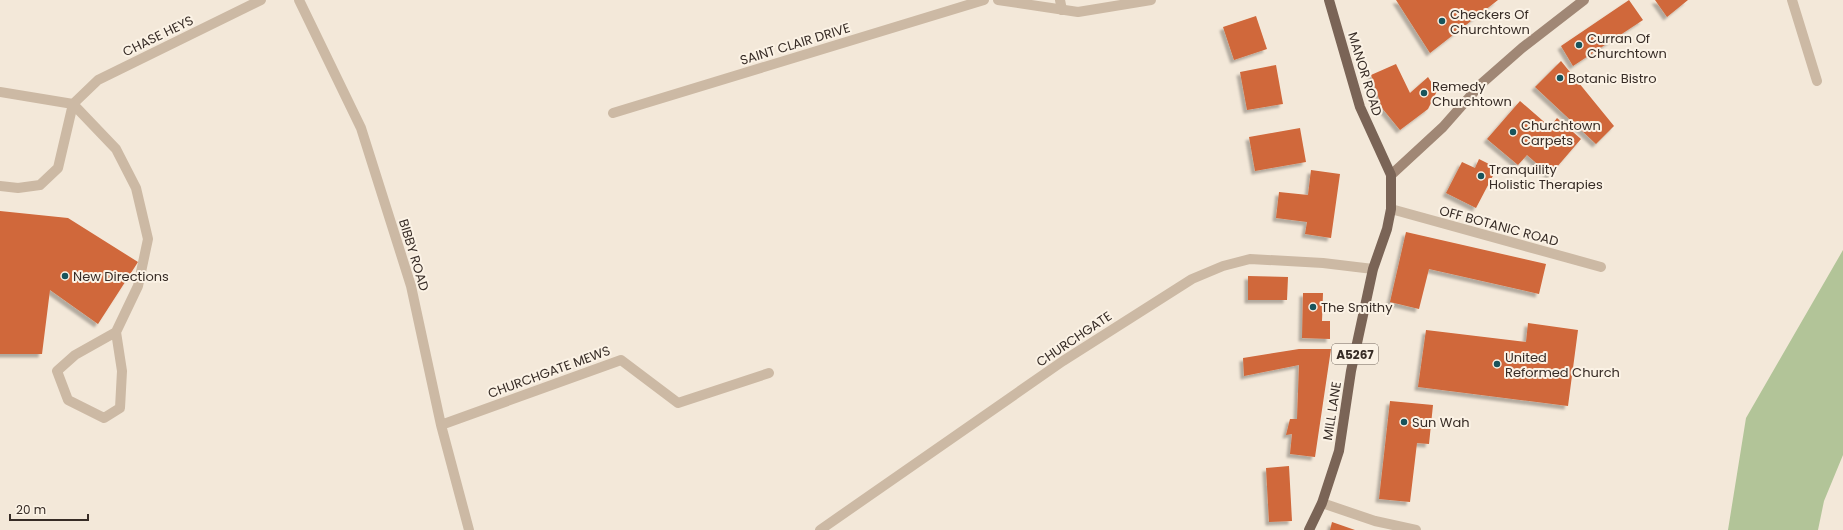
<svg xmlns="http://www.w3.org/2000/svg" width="1843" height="530" font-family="Poppins,sans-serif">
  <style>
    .green { fill: #b2c498 }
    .building { fill: #d0673a; filter: url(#shadow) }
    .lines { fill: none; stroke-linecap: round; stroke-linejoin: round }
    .lane { stroke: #ccb9a4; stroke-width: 10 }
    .street { stroke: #ccb9a4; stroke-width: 10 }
    .secondary { stroke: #a08775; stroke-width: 10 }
    .primary { stroke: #7a6456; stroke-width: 10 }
    .poi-dot { fill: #18545c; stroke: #fbf2e5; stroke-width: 1.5 }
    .labels { text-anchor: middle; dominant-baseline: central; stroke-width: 4; stroke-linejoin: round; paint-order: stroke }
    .shield { fill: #fbf2e5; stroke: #72675f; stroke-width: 1 }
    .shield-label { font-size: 12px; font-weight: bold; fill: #372c26 }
    .poi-label { font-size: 13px; fill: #372c26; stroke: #fbf2e5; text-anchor: start }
    .street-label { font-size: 13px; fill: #372c26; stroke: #fbf2e5 }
  </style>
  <defs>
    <filter id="shadow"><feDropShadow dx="-3.5" dy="3.5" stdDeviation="1" flood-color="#0004"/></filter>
  </defs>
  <rect width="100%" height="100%" fill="#f3e8d9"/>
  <!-- green -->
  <path class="green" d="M1843 250V455L1824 501 1818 530H1728L1746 418Z"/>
  <!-- building -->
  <path class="building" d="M1396 0H1498L1430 53Z
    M1629 0 1643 20 1573 66 1561 46Z
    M1655 0H1688L1667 17Z
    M1256 16 1267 49 1234 60 1223 27Z
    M1561 61 1614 126 1596 144 1535 87Z
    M1396 64 1410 93 1428 77 1437 91 1428 109 1400 130 1382 108 1371 75Z
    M1276 65 1283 104 1247 110 1240 72Z
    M1520 101 1550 127 1557 118 1581 139 1550 175 1527 155 1518 165 1487 139Z
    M1300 128 1306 162 1255 171 1249 137Z
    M1479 159 1497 168 1476 208 1446 193 1462 162 1475 168Z
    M1311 170 1340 174 1331 238 1305 234 1307 222 1276 218 1279 192 1308 195Z
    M0 211 68 218 138 262 98 324 50 290 42 354H0Z
    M1406 232 1546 264 1539 294 1429 269 1419 309 1390 302Z
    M1248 276 1288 277 1287 300H1248Z
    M1303 293H1323L1322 321H1330V339L1302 338Z
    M1528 323 1578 330 1568 406 1418 387 1426 330 1526 342Z
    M1299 349H1331L1315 457 1290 454 1292 434 1286 435 1290 419H1297L1299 365 1244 376 1243 358Z
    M1390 401 1433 405 1429 444 1417 443 1410 502 1379 499Z
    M1289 466 1292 521 1269 522 1266 468Z
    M1332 522 1355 530H1330Z"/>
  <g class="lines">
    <!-- lane -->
    <path class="lane" d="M1060 0 1062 10
      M1792 0 1817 81
      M1322 503 1375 521 1416 530"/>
    <!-- street -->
    <path class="street" d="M299 0 361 128 411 286 441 425 469 530
      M998 0 1078 12 1151 0
      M0 92 73 104 116 149 136 188 148 239 138 286 116 332 122 371 120 408 104 418 68 400 57 371 75 355 116 332
      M613 113 984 0
      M0 186 18 188 40 185 58 168 73 104 98 80 261 0
      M1391 209 1601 267
      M441 425 621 360 678 403 769 373
      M820 530 1063 361 1192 279 1223 266 1250 259 1323 263 1373 269"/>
    <!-- secondary -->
    <path class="secondary" d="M1391 175 1443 127 1481 84 1522 48 1584 0"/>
    <!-- primary -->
    <path class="primary" d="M1309 530 1322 503 1339 451 1351 371 1373 269 1387 229 1391 209V175L1360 107 1329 0"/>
  </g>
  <!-- markers -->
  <g class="poi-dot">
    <circle cx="1442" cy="21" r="4"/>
    <circle cx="1579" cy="45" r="4"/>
    <circle cx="1560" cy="78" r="4"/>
    <circle cx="1424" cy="93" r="4"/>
    <circle cx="1513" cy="132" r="4"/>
    <circle cx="1481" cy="176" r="4"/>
    <circle cx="65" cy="276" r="4"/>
    <circle cx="1313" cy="307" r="4"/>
    <circle cx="1497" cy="364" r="4"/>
    <circle cx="1404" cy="422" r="4"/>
  </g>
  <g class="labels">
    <!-- shield labels -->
    <rect class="shield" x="1332" y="344" width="46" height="20" rx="3"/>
    <g class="shield-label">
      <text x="1355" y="354">A5267</text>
    </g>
    <!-- poi labels -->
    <g class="poi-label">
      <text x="1450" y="14">Checkers Of<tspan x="1450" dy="15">Churchtown</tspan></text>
      <text x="1587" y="38">Curran Of<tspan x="1587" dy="15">Churchtown</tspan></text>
      <text x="1568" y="78">Botanic Bistro</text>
      <text x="1432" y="86">Remedy<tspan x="1432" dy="15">Churchtown</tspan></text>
      <text x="1521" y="125">Churchtown<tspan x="1521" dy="15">Carpets</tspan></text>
      <text x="1489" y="169">Tranquility<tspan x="1489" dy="15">Holistic Therapies</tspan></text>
      <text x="73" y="276">New Directions</text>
      <text x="1321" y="307">The Smithy</text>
      <text x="1505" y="357">United<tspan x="1505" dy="15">Reformed Church</tspan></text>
      <text x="1412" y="422">Sun Wah</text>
    </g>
    <!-- street labels -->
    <g class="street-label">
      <text transform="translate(158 36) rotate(-26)">CHASE HEYS</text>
      <text transform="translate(795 44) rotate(-17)">SAINT CLAIR DRIVE</text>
      <text transform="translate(1365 74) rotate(73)">MANOR ROAD</text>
      <text transform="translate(1499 226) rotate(15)">OFF BOTANIC ROAD</text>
      <text transform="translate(414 255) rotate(73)">BIBBY ROAD</text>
      <text transform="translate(1074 339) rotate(-34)">CHURCHGATE</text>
      <text transform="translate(549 372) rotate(-20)">CHURCHGATE MEWS</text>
      <text transform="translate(1332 411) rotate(-81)">MILL LANE</text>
    </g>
  </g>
  <!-- scale -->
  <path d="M10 514v6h78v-6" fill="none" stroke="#372c26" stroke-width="2"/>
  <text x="16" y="514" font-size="12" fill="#372c26" stroke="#fbf2e5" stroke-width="3" paint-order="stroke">20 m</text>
</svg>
